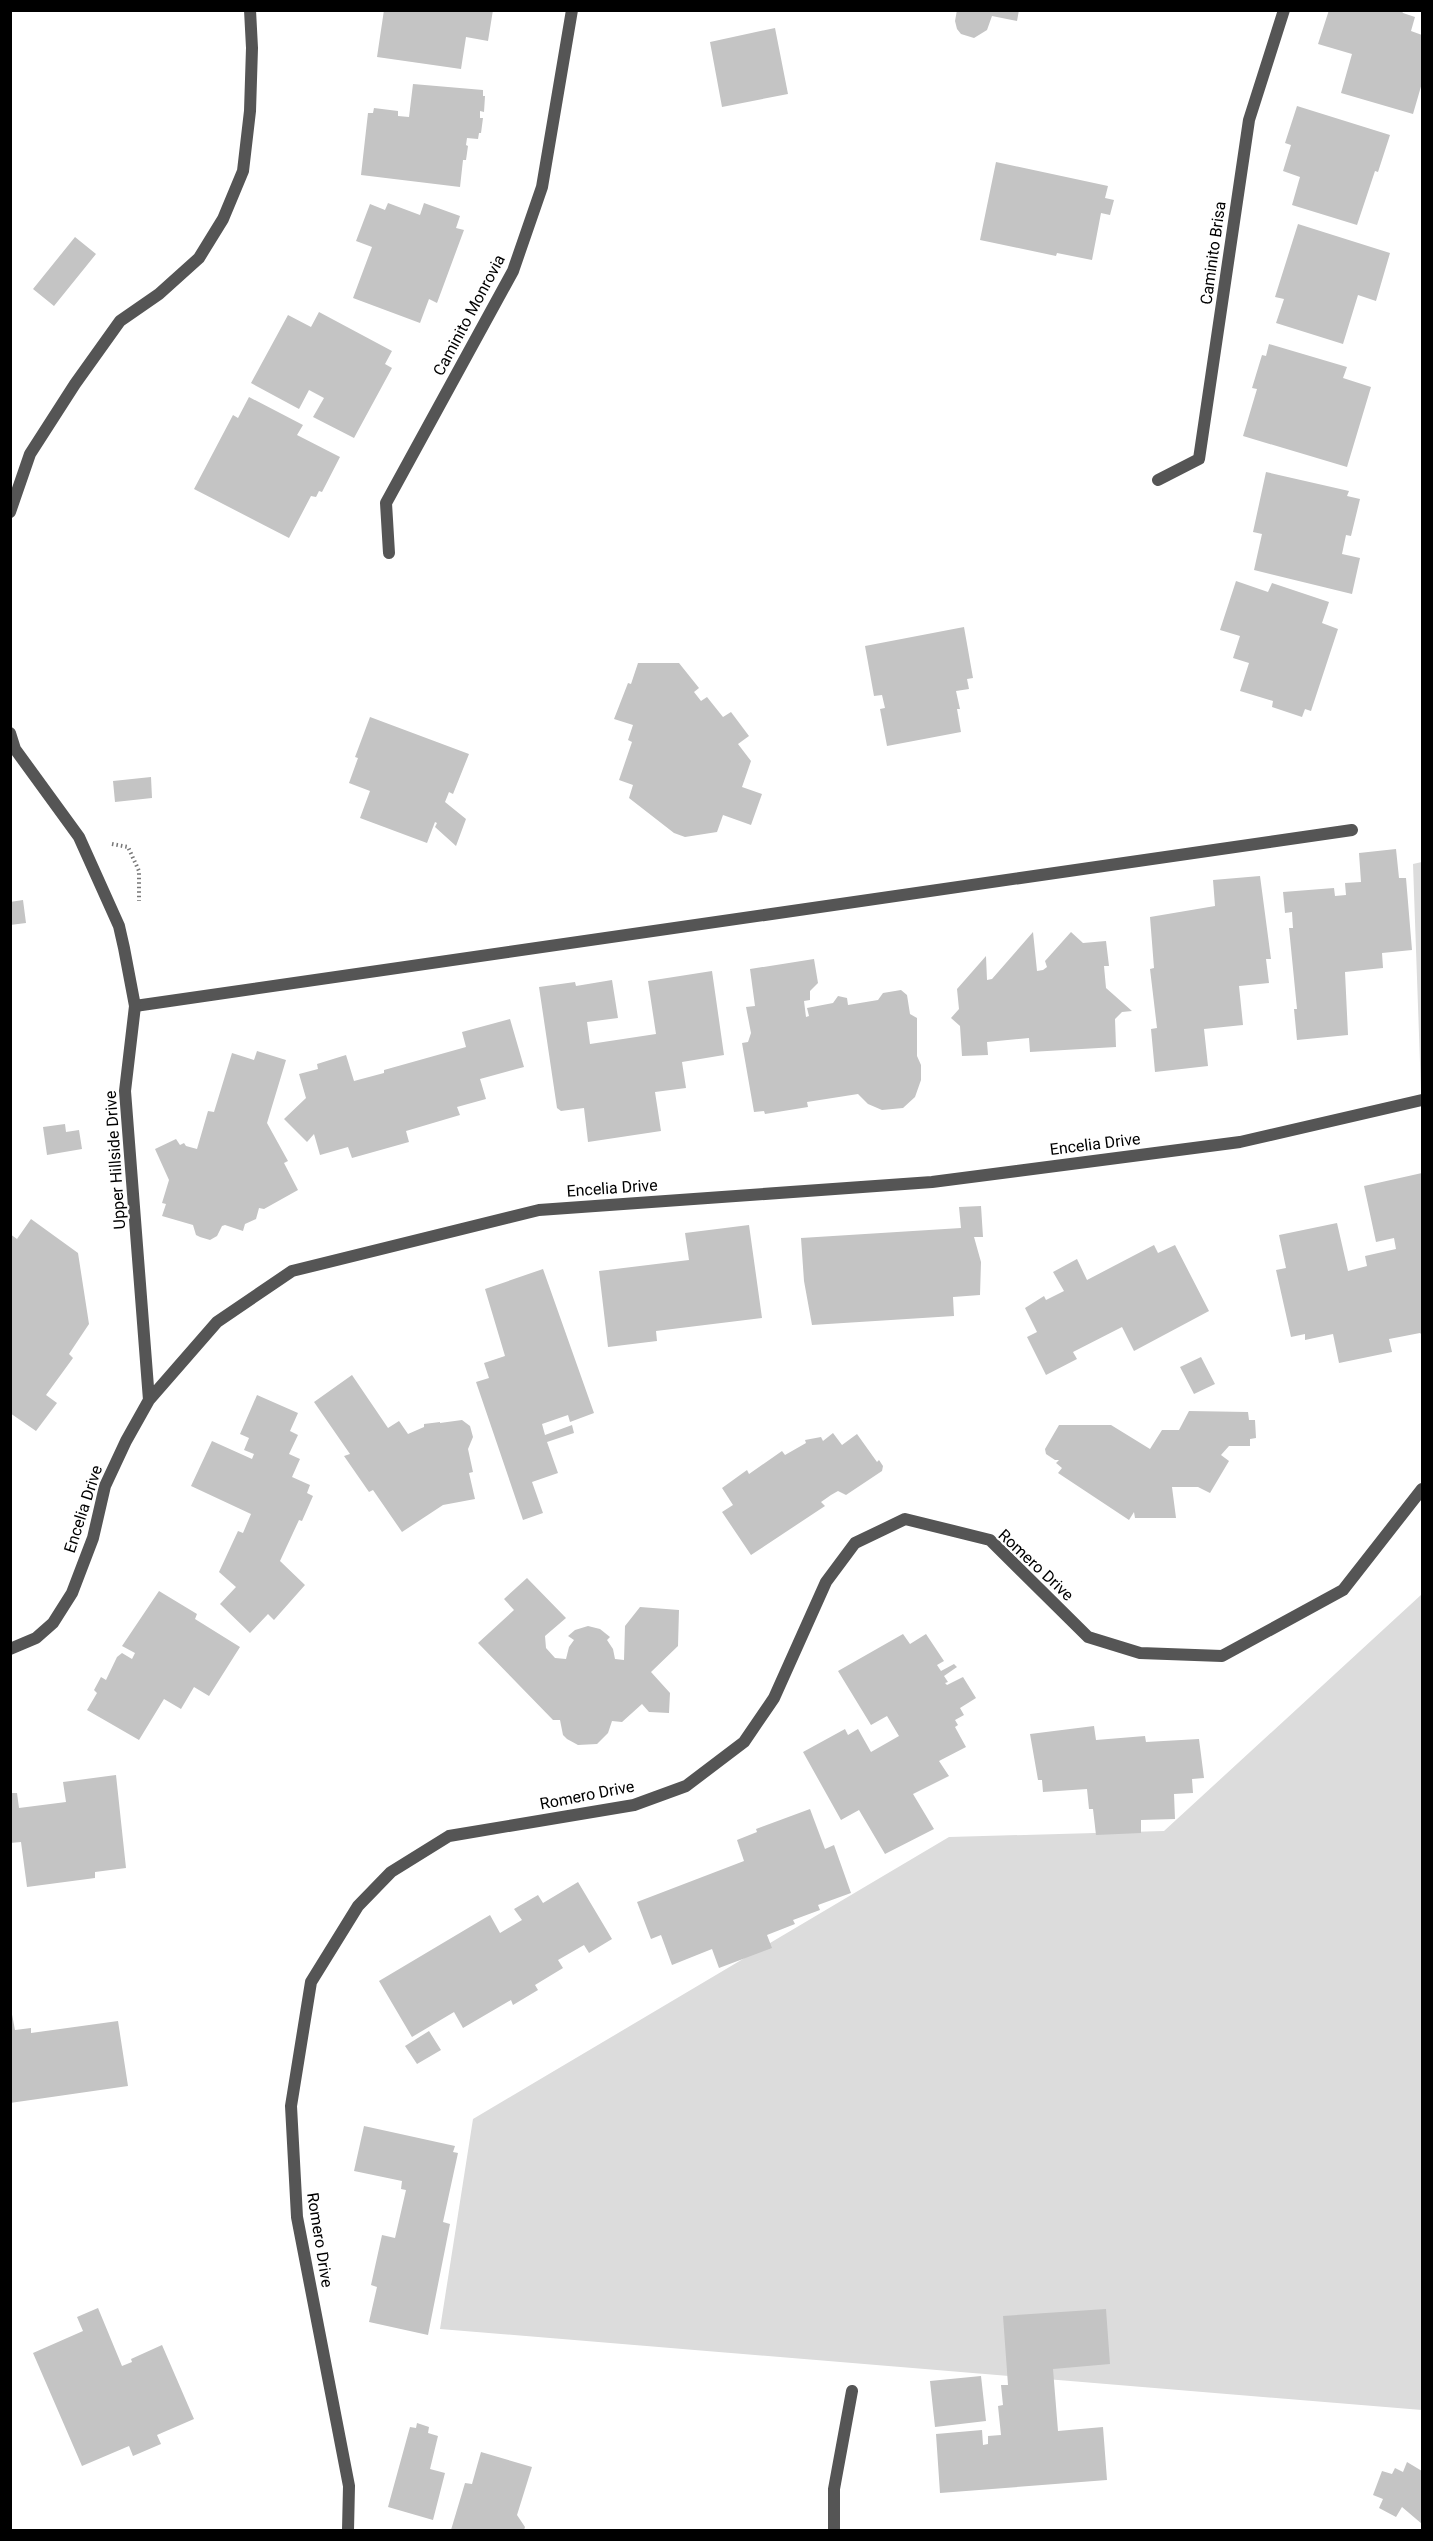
<svg xmlns="http://www.w3.org/2000/svg" width="1433" height="2541" font-family="Roboto,sans-serif">
  <style>
    .green { fill: #dcdcdc }
    .building { fill: #c4c4c4 }
    .lines { fill: none; stroke-linecap: round; stroke-linejoin: round }
    .path { stroke: #777; stroke-width: 4; stroke-dasharray: 1.5 3; stroke-linecap: butt }
    .lane { stroke: #555; stroke-width: 12 }
    .street { stroke: #555; stroke-width: 12 }
    .labels { text-anchor: middle; dominant-baseline: central; stroke-width: 4.5; stroke-linejoin: round; paint-order: stroke }
    .street-label { font-size: 16px; fill: #000; stroke: #fff }
  </style>
  <rect width="100%" height="100%" fill="#fff"/>
  <!-- green -->
  <path class="green" d="M1422 862V1120L1413 864Z
    M1422 1594V2410L440 2329 473 2119 949 1837 1164 1831Z"/>
  <!-- building -->
  <path class="building" d="M384 10H493L488 41 466 37 461 69 377 57Z
    M957 10H1019L1017 21 992 16 987 30 974 38 961 34 957 29 955 21Z
    M1329 10H1401L1403 13 1415 17 1411 31 1422 35V83L1413 114 1341 93 1352 54 1318 44Z
    M775 28 788 94 722 107 710 42Z
    M413 84 483 90V96H485L484 112 480 111V118H483L481 133H479L478 139 467 138 466 145 468 146 466 160H463L460 187 361 175 368 113H373L374 108 398 111V116L409 117Z
    M1297 106 1390 135 1378 172 1375 171 1357 225 1292 205 1300 177 1283 171 1291 145 1285 143Z
    M996 162 1108 186 1105 198 1114 200 1110 215 1101 213 1092 260 1057 253 1056 256 980 240Z
    M388 203 420 215 424 203 460 216 456 228 464 230 437 303 429 299 420 323 353 298 372 247 356 241 370 204 385 210Z
    M1298 224 1390 253 1376 301 1358 295 1343 344 1276 323 1284 299 1275 297Z
    M75 237 96 254 54 306 33 289Z
    M319 312 392 351 385 364 392 368 354 438 313 417 324 398 309 390 299 409 251 383 288 315 311 327Z
    M1269 344 1347 367 1343 378 1371 387 1347 467 1243 436 1257 389 1252 388 1262 355 1266 356Z
    M249 397 303 425 297 435 340 457 322 492 319 491 316 497 311 496 289 538 194 489 233 415 238 418Z
    M1266 472 1349 491 1347 496 1360 499 1351 536 1346 535 1342 554 1360 558 1352 594 1254 570 1262 534 1253 532Z
    M1236 581 1268 592 1272 583 1329 602 1322 623 1338 629 1311 711 1305 709 1302 717 1272 707 1273 701 1240 691 1249 663 1233 658 1240 636 1220 630Z
    M964 627 973 678 967 679 969 689 956 691 960 709H957L961 732 887 746 880 709 885 708 882 695 874 696 865 646Z
    M638 663H679L699 688 694 692 701 701 707 697 723 717 731 712 749 736 738 744 751 761 742 787 762 794 751 825 723 815 717 832 685 837 674 833 629 798 633 785 619 780 632 742 628 740 633 725 614 719 628 683 631 684Z
    M370 717 469 754 453 794 449 792 445 802 466 819 456 846 435 827 437 823 435 822 427 843 360 818 370 791 349 783 358 758 355 757Z
    M151 777 152 798 115 802 113 781Z
    M1396 849 1399 878H1406L1412 950 1382 953 1383 968 1345 972 1348 1035 1297 1040 1294 1009H1297L1289 928H1293L1292 912 1285 913 1283 892 1334 888 1335 896 1346 895 1345 883 1361 882 1359 853Z
    M1260 876 1271 959H1266L1269 983 1239 986 1243 1025 1204 1029 1208 1066 1155 1072 1151 1029 1157 1028 1150 969 1154 968 1150 917 1215 906 1213 880Z
    M23 900 26 923 10 925V902Z
    M1033 932 1037 971 1043 970 1047 967 1045 961 1071 932 1083 943 1106 941 1109 966H1104L1106 988 1132 1011 1122 1012 1115 1019 1116 1047 1030 1052 1029 1038 987 1042 988 1055 962 1056 960 1026 951 1018 959 1009 957 989 986 956 987 980 992 979Z
    M814 959 818 983 810 991V1000L804 1001 806 1017 809 1016 807 1008 833 1003 838 996 847 998 848 1005 878 1000 883 993 901 990 907 995 910 1014 917 1018V1056L921 1065V1080L915 1097 903 1108 882 1110 868 1104 858 1094 807 1102 808 1107 765 1114 764 1111 754 1112 742 1043 748 1042 751 1033 746 1007 755 1006 750 969Z
    M712 971 724 1055 682 1062 686 1088 655 1092 661 1131 588 1142 584 1108 561 1111 557 1108 539 987 575 982 576 986 612 980 618 1018 587 1022 590 1044 656 1034 648 981Z
    M510 1019 524 1067 480 1079 486 1099 457 1107 460 1115 406 1131 409 1142 352 1158 348 1147 320 1155 314 1134 307 1142 284 1119 306 1098 299 1074 318 1069 317 1064 346 1055 354 1081 384 1073V1070L466 1047 462 1032Z
    M257 1051 286 1060 267 1123 288 1161 284 1163 298 1190 264 1209 259 1208 256 1219 245 1224 243 1231 225 1225 222 1226 217 1236 210 1240 200 1237 196 1235 193 1225 162 1216 166 1204 162 1203 169 1180 155 1149 176 1139 180 1145 184 1143 186 1146 197 1149 208 1111 214 1112 232 1053 254 1060Z
    M65 1124 66 1132 79 1130 82 1149 47 1155 43 1127Z
    M1422 1173V1335L1420 1333 1389 1339 1392 1352 1339 1363 1333 1334 1305 1340V1334L1291 1337 1276 1270 1286 1268 1279 1235 1337 1223 1348 1271 1367 1266 1365 1256 1396 1249 1394 1238 1376 1242 1364 1186Z
    M981 1206 983 1237H974L981 1262 980 1295 953 1297 954 1316 812 1325 804 1281 801 1238 961 1228 959 1207Z
    M31 1219 78 1253 89 1324 69 1354 73 1358 46 1395 57 1403 36 1431 10 1413V1234L17 1239Z
    M749 1225 762 1318 656 1331 657 1341 608 1347 599 1271 689 1260 685 1233Z
    M1154 1245 1158 1253 1175 1245 1209 1311 1134 1351 1122 1327 1073 1352 1077 1359 1046 1375 1027 1337 1037 1332 1025 1308 1044 1296 1046 1300 1064 1291 1053 1272 1077 1259 1087 1280Z
    M543 1269 594 1413 570 1422 568 1415 542 1424 545 1435 572 1425 574 1433 547 1442 558 1473 532 1482 543 1513 523 1520 476 1382 489 1378 484 1363 505 1356 485 1289Z
    M1201 1357 1215 1384 1194 1394 1180 1367Z
    M352 1375 388 1428 399 1421 408 1434 424 1427V1424L440 1422V1423L462 1420 470 1426 473 1437 468 1449 473 1472 469 1473 475 1499 443 1505 402 1532 373 1490 369 1492 344 1456 350 1454 314 1402Z
    M257 1395 298 1413 290 1431 298 1435 289 1454 300 1459 292 1477 310 1485 307 1493 313 1496 302 1521 299 1520 280 1561 305 1585 274 1620 268 1614 250 1633 220 1604 236 1587 219 1572 238 1531 243 1533 251 1514 191 1486 212 1441 252 1459 254 1454 244 1450 249 1438 240 1434Z
    M1189 1411 1248 1412 1249 1420H1255L1256 1438 1250 1439V1446H1229L1221 1455 1229 1461 1210 1493 1198 1487H1172L1176 1518H1135L1134 1512 1129 1520 1058 1473 1062 1468 1056 1463 1059 1460H1055L1046 1454 1045 1449 1059 1425H1111L1150 1449 1162 1430H1179Z
    M833 1433 842 1445 857 1434 877 1462 879 1460 883 1466 882 1471 846 1495 838 1491 831 1495 821 1502 825 1506 751 1555 722 1512 733 1505 722 1488 747 1470 749 1474 782 1451 785 1455 806 1443 805 1440 821 1437 823 1441Z
    M527 1578 566 1618 545 1636 546 1648 555 1658 566 1659 569 1647 574 1640 568 1636 575 1630 588 1626 600 1629 610 1637 607 1640 613 1649 615 1659 624 1660 625 1626 640 1607 679 1610 678 1646 651 1672 670 1693 669 1713 649 1712 642 1704 622 1722 612 1721 608 1733 597 1744 578 1745 567 1739 563 1735 560 1720H553L478 1643 514 1610 504 1599Z
    M159 1591 197 1614 195 1619 240 1647 209 1696 194 1687 181 1709 164 1699 139 1740 87 1710 97 1693 94 1690 101 1677 106 1680 117 1657 122 1653 132 1659 135 1653 122 1646Z
    M903 1634 910 1644 926 1634 944 1661 937 1665 941 1671 954 1664 957 1667 944 1676 948 1682 945 1683 947 1685 963 1677 976 1698 960 1708 964 1715 955 1720 958 1725 955 1727 966 1747 939 1761 949 1776 913 1794 934 1829 885 1854 859 1810 841 1820 803 1752 845 1729 848 1735 858 1729 871 1752 899 1736 887 1716 871 1725 838 1671Z
    M1094 1726 1096 1740 1145 1736 1146 1742 1199 1739 1204 1778 1192 1779 1193 1793 1174 1794 1175 1819 1141 1820V1833L1096 1835 1093 1809H1089L1087 1789 1043 1792 1042 1780H1038L1030 1734Z
    M116 1775 126 1868 95 1872V1878L27 1887 21 1842 10 1843V1793H17L19 1808 66 1802 63 1782Z
    M810 1809 825 1849 834 1845 851 1893 818 1905 820 1910 793 1920 795 1924 767 1935 772 1948 719 1968 712 1949 672 1965 661 1935 651 1939 637 1902 744 1861 737 1840 757 1832 756 1829Z
    M578 1882 612 1939 589 1953 584 1945 558 1960 563 1968 535 1985 538 1990 513 2005 511 2000 463 2028 454 2012 412 2037 379 1981 490 1915 500 1933 522 1920 514 1909 538 1895 543 1903Z
    M10 2004 15 2030 31 2028V2033L118 2021 128 2086 10 2103Z
    M429 2031 441 2050 417 2064 405 2046Z
    M364 2126 455 2146 453 2152 458 2153 443 2222 450 2224 428 2335 369 2322 377 2287 371 2285 382 2235 395 2238 406 2190 401 2189 402 2181 354 2171Z
    M98 2308 122 2366 132 2362 131 2359 162 2345 194 2419 157 2435 161 2444 133 2456 129 2446 82 2466 33 2353 83 2331 77 2317Z
    M1106 2309 1110 2364 1053 2369 1058 2431 1103 2427 1107 2480 940 2493 936 2434 982 2430 983 2445 988 2444V2436L1001 2435 998 2406 1003 2405 1001 2385H1008L1003 2316Z
    M981 2376 986 2421 935 2427 930 2381Z
    M417 2423 429 2427 428 2433 438 2436 430 2469 445 2473 433 2520 388 2507 410 2427 416 2428Z
    M481 2452 532 2467 517 2515 525 2527 524 2530H451L465 2483 472 2484Z
    M1407 2462 1422 2471V2524L1402 2507 1396 2517 1379 2508 1383 2499 1373 2495 1382 2471 1392 2474 1395 2468 1403 2472Z"/>
  <g class="lines">
    <!-- path -->
    <path class="path" d="M112 844 128 847 139 871V901"/>
    <!-- lane -->
    <path class="lane" d="M135 1006 1352 830"/>
    <!-- street -->
    <path class="street" d="M1158 480 1199 459 1249 120 1284 10
      M10 512 30 454 75 384 120 321 159 294 199 258 223 219 243 171 250 111 252 48 250 10
      M389 553 386 503 513 271 542 187 572 10
      M10 733 15 749 79 837 119 926 124 948 135 1006 125 1091 149 1400
      M10 1649 36 1638 53 1623 72 1593 93 1538 105 1486 126 1441 149 1400 217 1322 292 1271 539 1210 932 1182 1240 1142 1422 1100
      M348 2530 349 2486 297 2217 291 2106 311 1982 358 1906 391 1872 449 1836 634 1805 686 1786 744 1742 774 1698 826 1582 855 1543 905 1519 990 1540 1088 1637 1140 1653 1222 1656 1343 1590 1422 1489
      M834 2530V2489L852 2391"/>
  </g>
  <g class="labels">
    <!-- street labels -->
    <g class="street-label">
      <text transform="translate(1213 253) rotate(-82)">Caminito Brisa</text>
      <text transform="translate(469 315) rotate(-62)">Caminito Monrovia</text>
      <text transform="translate(1095 1144) rotate(-7)">Encelia Drive</text>
      <text transform="translate(115 1160) rotate(-94)">Upper Hillside Drive</text>
      <text transform="translate(612 1188) rotate(-4)">Encelia Drive</text>
      <text transform="translate(83 1509) rotate(-72)">Encelia Drive</text>
      <text transform="translate(1036 1565) rotate(43)">Romero Drive</text>
      <text transform="translate(587 1795) rotate(-11)">Romero Drive</text>
      <text transform="translate(320 2240) rotate(81)">Romero Drive</text>
    </g>
  </g>
  <!-- border -->
  <rect width="1433" height="2541" fill="none" stroke="#000000" stroke-width="24"/>
</svg>
